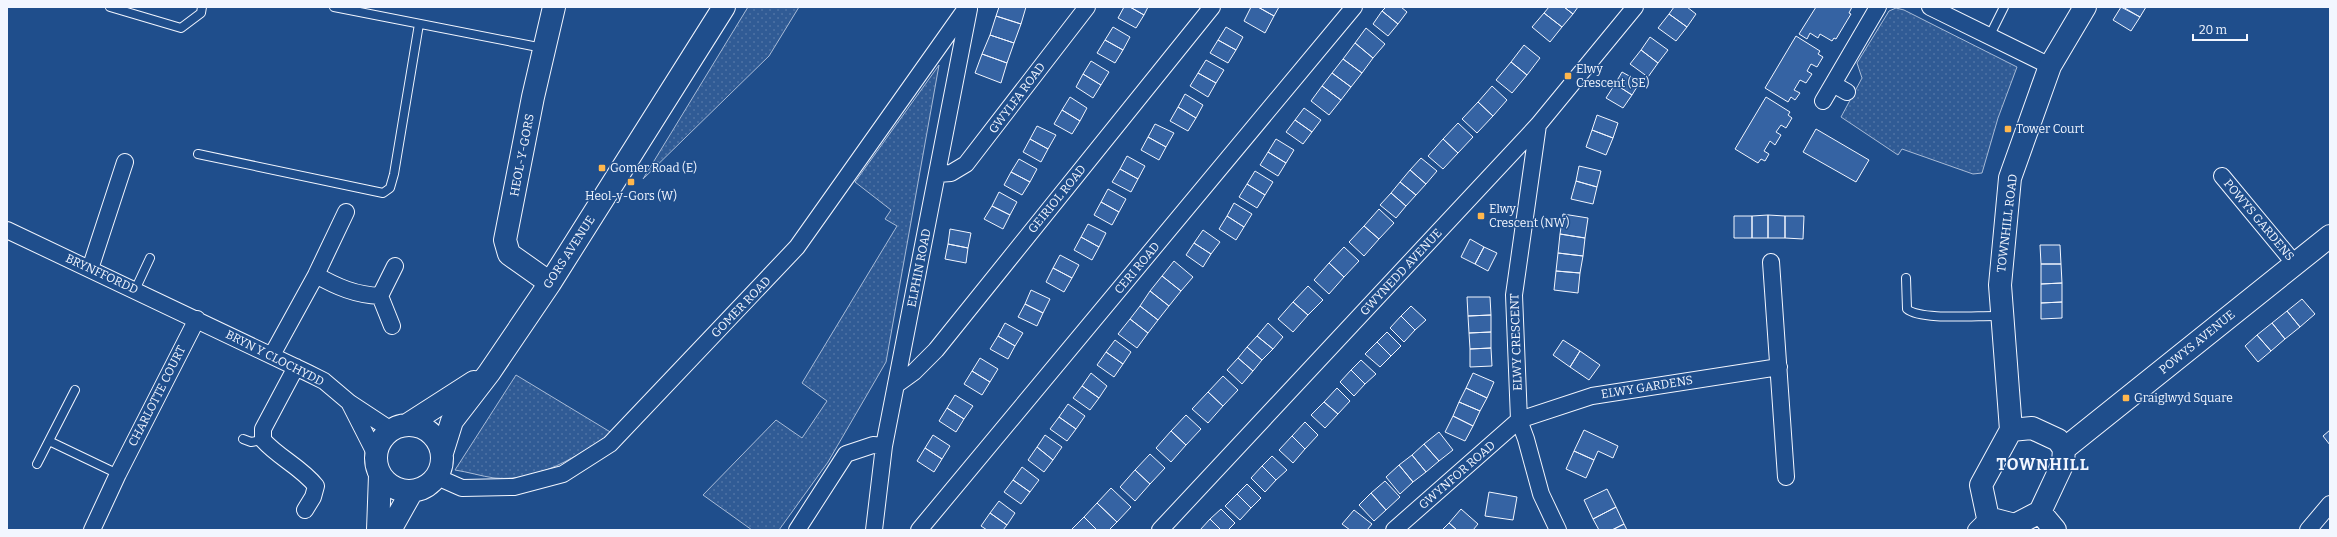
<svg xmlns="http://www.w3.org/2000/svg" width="2337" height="537" font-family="Bitter,serif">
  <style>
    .grass { fill: url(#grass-dots); stroke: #a8bbd7 }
    .building { fill: #3563a3; stroke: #f2f6ff }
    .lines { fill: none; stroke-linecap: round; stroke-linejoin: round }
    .lane-casing { stroke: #f2f6ff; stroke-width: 10 }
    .street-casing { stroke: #f2f6ff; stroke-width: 18 }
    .secondary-casing { stroke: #f2f6ff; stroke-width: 24 }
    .lane { stroke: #1f4e8c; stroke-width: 8 }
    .street { stroke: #1f4e8c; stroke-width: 16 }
    .secondary { stroke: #1f4e8c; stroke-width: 22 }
    .poi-dot { fill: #ffb74d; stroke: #1f4e8c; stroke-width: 1.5 }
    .labels { text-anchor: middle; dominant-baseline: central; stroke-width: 3; stroke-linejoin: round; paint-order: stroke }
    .poi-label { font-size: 12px; fill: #f2f6ff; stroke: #1f4e8c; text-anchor: start }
    .street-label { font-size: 12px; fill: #f2f6ff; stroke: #1f4e8c }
    .district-label { font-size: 16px; font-weight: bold; letter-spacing: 1px; fill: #f2f6ff; stroke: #1f4e8c }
  </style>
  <defs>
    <pattern id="grass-dots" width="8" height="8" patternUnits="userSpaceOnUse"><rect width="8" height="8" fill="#305b95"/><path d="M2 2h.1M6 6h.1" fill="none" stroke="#4e73a5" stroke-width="1.8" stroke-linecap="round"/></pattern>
  </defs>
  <rect width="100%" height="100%" fill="#1f4e8c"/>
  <!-- grass -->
  <path class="grass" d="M748 7H799L769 56 643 179Z
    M1896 8 1904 10 2017 67 1998 118 1982 173 1973 174 1902 149 1898 155 1841 117 1862 78 1857 63 1889 11Z
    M939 65 886 362 828 462 779 530H752L703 495 776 420 802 438 827 401 802 383 897 226 885 219 891 210 855 182Z
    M516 375 612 433C577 456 539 482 494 478 481 476 468 472 455 470Z"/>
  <!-- building -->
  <path class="building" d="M999 7H1026L1021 24 996 16Z
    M1124 7H1130L1144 15 1136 28 1118 18Z
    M1130 7H1148L1144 15Z
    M1251 7H1258L1274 16 1265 33 1244 21Z
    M1258 7H1279L1274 16Z
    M1386 7H1401L1407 12 1398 24 1382 11Z
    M1549 7H1564L1573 14 1562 27 1544 13Z
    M1564 7H1578L1573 14Z
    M1674 7H1687L1696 14 1687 27 1669 14Z
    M1816 7H1852L1849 13 1851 14 1836 39 1834 38 1832 41 1820 34 1818 38 1810 33 1807 39 1799 34Z
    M2121 7 2140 17 2131 31 2113 20Z
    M2123 7H2146L2140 17Z
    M1382 11 1398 24 1388 36 1373 24Z
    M1544 13 1562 27 1550 42 1532 27Z
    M1669 14 1687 27 1676 41 1658 28Z
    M996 16 1021 24 1014 43 990 35Z
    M1113 27 1130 37 1123 50 1105 40Z
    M1226 27 1243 37 1236 50 1218 40Z
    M1366 28 1385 44 1373 58 1355 43Z
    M990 35 1014 43 1007 63 982 54Z
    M1796 36 1820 51 1818 54 1823 57 1817 67 1811 64 1807 71 1812 74 1806 83 1800 80 1794 90 1800 93 1795 100 1791 97 1788 102 1765 88Z
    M1650 37 1668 50 1658 63 1641 50Z
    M1105 40 1123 50 1115 63 1097 53Z
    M1218 40 1236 50 1228 63 1210 53Z
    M1355 43 1373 58 1362 73 1343 59Z
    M1524 45 1540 58 1527 75 1511 62Z
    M1641 50 1658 63 1648 77 1630 64Z
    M982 54 1007 63 1001 83 975 73Z
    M1343 59 1362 73 1351 87 1332 73Z
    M1206 60 1224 70 1216 83 1198 73Z
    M1091 61 1109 72 1101 85 1083 74Z
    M1511 62 1527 75 1512 93 1496 80Z
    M1622 72 1640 82 1632 95 1615 84Z
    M1198 73 1216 83 1208 97 1190 86Z
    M1332 73 1351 87 1341 100 1322 86Z
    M1083 74 1101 85 1093 98 1076 87Z
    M1615 84 1632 95 1623 108 1606 98Z
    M1322 86 1341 100 1329 115 1311 101Z
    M1492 86 1507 100 1493 116 1478 102Z
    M1185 94 1203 105 1196 118 1178 107Z
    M1070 97 1087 108 1080 121 1062 110Z
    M1766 97 1790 112 1788 115 1792 118 1786 128 1781 125 1776 132 1781 135 1775 145 1770 141 1764 151 1769 154 1765 161 1761 159 1758 163 1735 149Z
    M1478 102 1493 116 1477 133 1462 119Z
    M1178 107 1196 118 1188 131 1170 121Z
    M1304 108 1321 120 1312 132 1295 120Z
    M1062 110 1080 121 1072 134 1054 124Z
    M1597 115 1618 123 1613 138 1592 130Z
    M1295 120 1312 132 1303 144 1286 132Z
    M1458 123 1473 137 1458 153 1443 139Z
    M1155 124 1174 133 1166 147 1148 137Z
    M1037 126 1056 135 1048 149 1030 139Z
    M1816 129 1869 160 1856 182 1803 152Z
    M1592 130 1613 138 1606 155 1586 147Z
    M1148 137 1166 147 1159 160 1141 150Z
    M1030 139 1048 149 1041 162 1023 152Z
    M1276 139 1294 150 1286 163 1268 152Z
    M1443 139 1458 153 1443 169 1428 156Z
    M1268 152 1286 163 1278 176 1260 165Z
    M1127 156 1145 166 1138 179 1120 169Z
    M1421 158 1437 171 1426 184 1410 170Z
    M1019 159 1037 169 1030 182 1011 172Z
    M1579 166 1601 171 1597 187 1576 181Z
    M1120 169 1138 179 1131 192 1112 182Z
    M1410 170 1426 184 1416 195 1400 182Z
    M1255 171 1273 182 1265 195 1247 184Z
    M1011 172 1030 182 1022 195 1004 185Z
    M1576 181 1597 187 1593 204 1571 199Z
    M1400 182 1416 195 1406 206 1391 193Z
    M1247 184 1265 195 1257 208 1239 197Z
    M1108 189 1126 199 1119 212 1101 202Z
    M999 192 1017 202 1010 215 992 206Z
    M1391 193 1406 206 1396 218 1380 205Z
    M1101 202 1119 212 1112 225 1094 215Z
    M1234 203 1252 214 1244 227 1227 216Z
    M992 206 1010 215 1003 229 984 219Z
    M1379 209 1394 223 1379 239 1364 226Z
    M1563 214 1588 218 1585 238 1560 234Z
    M1768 215 1785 216V238H1768Z
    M1768 215V238H1752V216Z
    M1227 216 1244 227 1236 240 1219 229Z
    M1734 216H1752V238H1734Z
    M1785 216H1804L1803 239 1785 238Z
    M1088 224 1106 233 1099 247 1081 237Z
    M1364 226 1379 239 1364 256 1349 242Z
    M950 229 971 233 968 248 948 244Z
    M1203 230 1220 242 1211 254 1194 243Z
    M1560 234 1585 238 1583 256 1558 253Z
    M1081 237 1099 247 1092 260 1074 250Z
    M1470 239 1484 247 1475 264 1461 257Z
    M1194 243 1211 254 1203 267 1186 255Z
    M948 244 968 248 966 263 945 259Z
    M2040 245H2060L2061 264H2041Z
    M1344 247 1359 261 1344 277 1329 263Z
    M1484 247 1497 253 1488 271 1475 264Z
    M1558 253 1583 256 1580 273 1556 271Z
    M1060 255 1079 265 1072 278 1053 268Z
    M1174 261 1193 277 1181 291 1162 276Z
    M1329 263 1344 277 1329 294 1314 280Z
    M2041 264H2061L2062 283 2041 284Z
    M1053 268 1072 278 1064 292 1046 282Z
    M1556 271 1580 273 1578 293 1554 290Z
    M1162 276 1181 291 1169 306 1150 291Z
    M2062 283V302L2041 303V284Z
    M1308 286 1323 300 1308 315 1293 302Z
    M1031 290 1050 299 1043 313 1025 304Z
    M1150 291 1169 306 1158 320 1140 306Z
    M1467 297H1490L1491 315 1468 316Z
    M2302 299 2315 314 2300 327 2287 311Z
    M1293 302 1308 315 1293 332 1278 319Z
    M2062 302V318L2041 319V303Z
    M1025 304 1043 313 1037 326 1018 317Z
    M1140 306 1158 320 1148 333 1130 319Z
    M1411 306 1426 320 1415 330 1401 316Z
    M2287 311 2300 327 2285 339 2272 323Z
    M1491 315V332L1469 333 1468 316Z
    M1401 316 1415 330 1404 342 1390 328Z
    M1130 319 1148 333 1137 348 1118 334Z
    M1005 323 1023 333 1015 346 998 336Z
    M1268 323 1283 337 1273 349 1257 336Z
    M2272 323 2285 339 2271 351 2257 335Z
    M1387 332 1401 346 1391 356 1377 342Z
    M1491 332V348L1470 349 1469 333Z
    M2257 335 2271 351 2258 362 2245 346Z
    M998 336 1015 346 1008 359 990 349Z
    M1257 336 1273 349 1262 360 1247 347Z
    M1115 340 1131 352 1123 364 1106 352Z
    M1563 340 1580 351 1570 367 1553 355Z
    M1377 342 1391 356 1380 367 1365 354Z
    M1247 347 1262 360 1253 371 1238 358Z
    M1491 348 1492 366 1470 367V349Z
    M1580 351 1600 365 1589 380 1570 367Z
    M1106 352 1123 364 1114 377 1097 365Z
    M980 358 998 369 990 382 972 371Z
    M1238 358 1253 371 1242 384 1227 370Z
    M1361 360 1376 374 1365 384 1351 370Z
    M1351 370 1365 384 1354 396 1340 382Z
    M972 371 990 382 982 395 964 384Z
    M1091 373 1107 386 1099 398 1082 386Z
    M1473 373 1494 382 1487 398 1466 388Z
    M1223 376 1238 390 1223 406 1208 392Z
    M1082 386 1099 398 1090 410 1073 398Z
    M1337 388 1350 401 1338 414 1324 402Z
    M1466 388 1487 398 1480 411 1459 402Z
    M1208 392 1223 406 1208 423 1192 409Z
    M955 395 973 406 964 419 947 408Z
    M1324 402 1338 414 1325 428 1311 415Z
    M1459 402 1480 411 1473 426 1453 416Z
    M1068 404 1085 416 1076 429 1059 417Z
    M947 408 964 419 956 432 939 421Z
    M1186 415 1201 429 1186 445 1171 431Z
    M1453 416 1473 426 1465 441 1445 432Z
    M1059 417 1076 429 1067 441 1050 429Z
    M1305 422 1318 435 1305 449 1292 436Z
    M1584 430 1618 446 1613 458 1598 451 1594 460 1574 451Z
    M2330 430V445L2323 436Z
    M1171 431 1186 445 1171 462 1156 448Z
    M1439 432 1453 450 1439 461 1424 444Z
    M933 435 950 446 942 459 925 448Z
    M1045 435 1062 447 1053 460 1037 447Z
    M1292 436 1305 449 1293 463 1279 450Z
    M1424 444 1439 461 1426 472 1412 455Z
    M1037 447 1053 460 1044 472 1028 460Z
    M925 448 942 459 934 472 917 461Z
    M1574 451 1594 460 1586 478 1566 469Z
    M1150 454 1165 468 1150 484 1135 470Z
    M1412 455 1426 472 1413 482 1399 465Z
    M1272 456 1287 470 1276 480 1262 466Z
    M1399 465 1413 482 1400 494 1386 477Z
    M1262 466 1276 480 1265 492 1251 478Z
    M1022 467 1039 480 1030 492 1013 480Z
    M1135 470 1150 484 1135 501 1120 487Z
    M1013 480 1030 492 1021 504 1004 492Z
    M1385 481 1400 497 1386 510 1371 493Z
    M1247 484 1261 498 1251 508 1237 494Z
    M1111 488 1131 507 1117 522 1097 503Z
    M1607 489 1616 507 1593 519 1584 500Z
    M1489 492 1517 497 1513 520 1485 516Z
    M1371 493 1386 510 1374 521 1359 505Z
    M1237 494 1251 508 1240 520 1225 506Z
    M999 501 1015 513 1007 525 990 513Z
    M1097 503 1117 522 1109 530H1097L1084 517Z
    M1616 507 1624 524 1612 530H1599L1593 519Z
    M1221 509 1235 523 1228 530H1221L1210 519Z
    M1461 509 1478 524 1473 530H1457L1449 523Z
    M1354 510 1372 524 1367 530H1350L1342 524Z
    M990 513 1007 525 1003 530H987L981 526Z
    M1084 517 1097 530H1071Z
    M1210 519 1221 530H1200Z
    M1449 523 1457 530H1442Z
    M1624 524 1627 530H1612Z"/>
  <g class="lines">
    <defs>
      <path id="lane" d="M110 7 181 28 201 13 202 7
        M334 7 543 48
        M1989 37 2004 7
        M198 154 383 193 390 188 394 174 419 24
        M1906 278 1907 309C1921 321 1980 315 2001 316
        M135 290 150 258
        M243 439 251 442 263 440
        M49 441 118 474
        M37 464 75 390"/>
      <path id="street" d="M1930 7 2050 66
        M1833 84 1847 92
        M1823 101 1878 7
        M1538 125 1514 295 1519 420 1526 439 1541 494 1558 530
        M938 174 951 173 966 164 1087 7
        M2222 176 2295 264
        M7 230 308 373 324 381 350 403 391 430
        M1771 262 1786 477
        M90 269 125 162
        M316 275C337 287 356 295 380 296
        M392 326 380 296 395 266
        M272 355 316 275 346 212
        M296 367 263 429V440C279 458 301 467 316 486L313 497 305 510
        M896 385 914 372 936 350 1212 7
        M350 404 376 455
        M437 477 462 488 514 487 563 474 610 444 797 247 967 7
        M92 530 118 474 197 319
        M797 530 846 454 873 445 884 446
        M874 530 884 446 969 9
        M919 530 1354 7
        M1160 530 1538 125 1635 7
        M1394 530 1519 420 1592 396 1779 367
        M1976 530 1988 518
        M2308 530 2330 504"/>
      <path id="secondary" d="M550 283 509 254 505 240 533 97 554 7
        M407 425 474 382
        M376 458a33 33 0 1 1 66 0a33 33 0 1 1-66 0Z
        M2032 428 2058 440 2064 449 2063 463 2040 512 2015 525 1988 518 1981 485 2011 430Z
        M2011 430 2000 285 2010 178 2050 66 2085 7
        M2064 449 2330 236
        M442 453 452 421 489 373 550 283 724 7
        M2040 512 2055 530
        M378 530 380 475
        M390 530 412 491"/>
    </defs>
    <!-- lane casing -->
    <use href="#lane" class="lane-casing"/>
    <!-- street casing -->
    <use href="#street" class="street-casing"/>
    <!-- secondary casing -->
    <use href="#secondary" class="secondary-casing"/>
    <!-- lane -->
    <use href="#lane" class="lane"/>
    <!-- street -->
    <use href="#street" class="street"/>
    <!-- secondary -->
    <use href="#secondary" class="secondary"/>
  </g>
  <!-- markers -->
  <g class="poi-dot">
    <rect x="1564" y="72" width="8" height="8" rx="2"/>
    <rect x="2004" y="125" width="8" height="8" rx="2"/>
    <rect x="598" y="164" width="8" height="8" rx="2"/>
    <rect x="627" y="178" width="8" height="8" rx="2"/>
    <rect x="1477" y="212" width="8" height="8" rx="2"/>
    <rect x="2122" y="394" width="8" height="8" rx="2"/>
  </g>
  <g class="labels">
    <!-- poi labels -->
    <g class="poi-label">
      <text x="1576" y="69">Elwy<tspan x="1576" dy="14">Crescent (SE)</tspan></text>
      <text x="2016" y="129">Tower Court</text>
      <text x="610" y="168">Gomer Road (E)</text>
      <text x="631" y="196" text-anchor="middle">Heol-y-Gors (W)</text>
      <text x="1489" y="209">Elwy<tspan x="1489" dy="14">Crescent (NW)</tspan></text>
      <text x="2134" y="398">Graiglwyd Square</text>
    </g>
    <!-- street labels -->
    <g class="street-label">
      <text transform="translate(1017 98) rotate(-53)">GWYLFA ROAD</text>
      <text transform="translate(522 155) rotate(-79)">HEOL-Y-GORS</text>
      <text transform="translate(1057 199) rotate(-51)">GEIRIOL ROAD</text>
      <text transform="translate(2259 220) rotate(50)">POWYS GARDENS</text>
      <text transform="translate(2007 223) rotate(-83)">TOWNHILL ROAD</text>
      <text transform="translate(569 252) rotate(-57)">GORS AVENUE</text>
      <text transform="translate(919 268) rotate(-79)">ELPHIN ROAD</text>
      <text transform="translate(1137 268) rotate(-50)">CERI ROAD</text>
      <text transform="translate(1401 272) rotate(-47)">GWYNEDD AVENUE</text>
      <text transform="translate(102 274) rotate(25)">BRYNFFORDD</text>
      <text transform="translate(741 307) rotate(-46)">GOMER ROAD</text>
      <text transform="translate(1516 342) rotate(-92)">ELWY CRESCENT</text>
      <text transform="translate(2197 342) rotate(-39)">POWYS AVENUE</text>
      <text transform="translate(275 358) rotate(27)">BRYN Y CLOCHYDD</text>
      <text transform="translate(1647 387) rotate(-9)">ELWY GARDENS</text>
      <text transform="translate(157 396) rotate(-63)">CHARLOTTE COURT</text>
      <text transform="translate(1457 475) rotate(-41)">GWYNFOR ROAD</text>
    </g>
    <!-- district labels -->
    <g class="district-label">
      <text x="2043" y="464">TOWNHILL</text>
    </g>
  </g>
  <!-- border -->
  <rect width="2337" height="537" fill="none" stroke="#f2f6ff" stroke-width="16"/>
  <!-- scale -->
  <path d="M2193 34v6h54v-6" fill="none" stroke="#f2f6ff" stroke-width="2"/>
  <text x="2199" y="34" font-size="12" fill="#f2f6ff" stroke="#1f4e8c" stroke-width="3" paint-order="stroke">20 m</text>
</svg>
